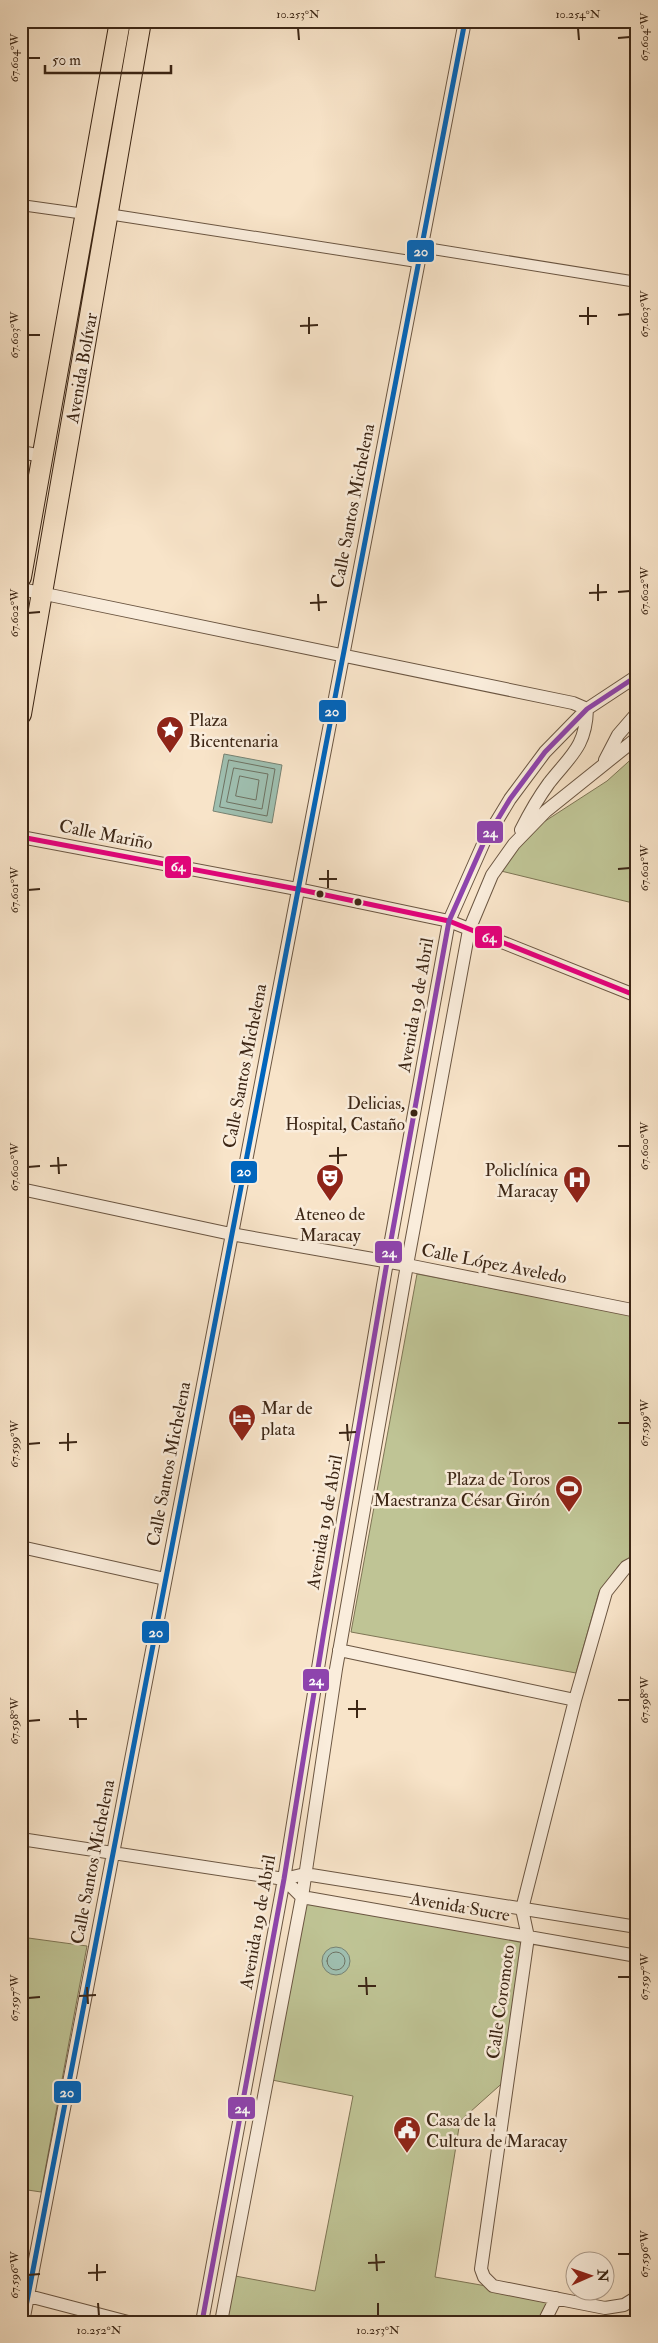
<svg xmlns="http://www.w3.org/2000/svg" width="658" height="2343" font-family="'IM FELL Double Pica',serif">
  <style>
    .green { fill: #bfc495; stroke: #7e7555 }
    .water { fill: #9fbfb0; stroke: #778272 }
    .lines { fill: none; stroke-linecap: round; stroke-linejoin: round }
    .shore { stroke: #6e7262; stroke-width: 1 }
    .pedestrian-casing { stroke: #6b5642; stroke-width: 12 }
    .minor-casing { stroke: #6b5642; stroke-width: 14 }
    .primary-casing { stroke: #3c2615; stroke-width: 22 }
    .pedestrian { stroke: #faeddc; stroke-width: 10 }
    .minor { stroke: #faeddc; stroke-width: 12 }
    .primary { stroke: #f8e4c9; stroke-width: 20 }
    .bus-1-casing { stroke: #faeddc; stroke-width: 9 }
    .bus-2-casing { stroke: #faeddc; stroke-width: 9 }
    .bus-3-casing { stroke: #faeddc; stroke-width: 9 }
    .bus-1 { stroke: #e5007d; stroke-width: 5 }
    .bus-2 { stroke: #0065bd; stroke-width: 5 }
    .bus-3 { stroke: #8e44ad; stroke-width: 5 }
    .ticks { fill: none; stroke: #3c2615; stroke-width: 2 }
    .bus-dot { fill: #3c2615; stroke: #faeddc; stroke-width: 2 }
    .labels { text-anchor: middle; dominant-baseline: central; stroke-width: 5; stroke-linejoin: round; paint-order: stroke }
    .bus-label { font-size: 17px; fill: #3c2615; stroke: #faeddc; text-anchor: end }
    .street-label { font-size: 18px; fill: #3c2615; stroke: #faeddc }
    .poi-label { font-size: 18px; fill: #3c2615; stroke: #faeddc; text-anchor: start }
    .line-badge { stroke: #faeddc; stroke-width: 2 }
    .badge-label { font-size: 14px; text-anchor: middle; font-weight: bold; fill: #fff }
    .neatline { fill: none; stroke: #3c2615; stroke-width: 2 }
    .ticks-label { font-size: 12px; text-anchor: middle; fill: #3c2615 }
  </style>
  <rect width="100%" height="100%" fill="#f8e4c9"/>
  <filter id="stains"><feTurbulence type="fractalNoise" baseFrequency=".004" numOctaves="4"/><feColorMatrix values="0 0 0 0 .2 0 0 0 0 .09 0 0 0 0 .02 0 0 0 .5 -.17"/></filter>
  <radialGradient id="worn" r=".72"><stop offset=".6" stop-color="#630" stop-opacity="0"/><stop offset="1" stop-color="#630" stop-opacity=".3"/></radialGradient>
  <!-- green -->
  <path class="green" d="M637 754V904L501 871 519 838 607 781Z
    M417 1274 637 1316V1554L619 1565 599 1592 576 1673 351 1632Z
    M302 1897 528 1937 508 2078 460 2121 435 2277 555 2298 544 2322H221L230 2275 315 2291 353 2096 267 2079Z
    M21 1937 87 1946 41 2192 21 2189Z"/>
  <!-- water -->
  <path class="water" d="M224 754 282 765 272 823 213 811Z
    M322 1961a14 14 0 1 1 28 0a14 14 0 1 1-28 0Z"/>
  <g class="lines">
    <!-- shore -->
    <path class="shore" d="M229 760 275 769 267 816 220 807Z
      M234 768 268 774 262 809 227 802Z
      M240 776 259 780 256 800 236 796Z
      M327 1961a9 9 0 1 1 18 0a9 9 0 1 1-18 0Z"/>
    <defs>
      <path id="pedestrian" d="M21 205 85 214
        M108 214 417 262
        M420 247 637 282"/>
      <path id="minor" d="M21 452 42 456
        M21 589 573 703 587 709C586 747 570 756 549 783 538 798 529 814 521 830
        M605 760 618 735 637 713
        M21 837 297 889 449 921 637 996
        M21 1189 231 1234 407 1265 637 1311
        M21 1547 165 1579
        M637 1561 626 1567 606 1592 575 1700 522 1909 528 1937 481 2269 484 2277 493 2286 605 2308 624 2305 637 2297
        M339 1650 575 1700
        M21 1839 284 1879 305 1874 637 1927
        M284 1879 302 1897 637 1956
        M21 2294 128 2322
        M23 2322 465 21
        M202 2322 284 1879 324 1631 387 1262 449 921 484 842 510 799 545 752 587 709 637 676
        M221 2322 302 1897 336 1669 407 1265 469 930 492 875 514 844 546 811 637 738
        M544 2322 556 2298"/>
      <path id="primary" d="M21 577 120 21
        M21 714 141 21"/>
    </defs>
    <!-- pedestrian casing -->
    <use href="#pedestrian" class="pedestrian-casing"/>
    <!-- minor casing -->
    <use href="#minor" class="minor-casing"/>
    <!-- primary casing -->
    <use href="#primary" class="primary-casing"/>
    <!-- pedestrian -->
    <use href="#pedestrian" class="pedestrian"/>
    <!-- minor -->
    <use href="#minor" class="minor"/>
    <!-- primary -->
    <use href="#primary" class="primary"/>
    <defs>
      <path id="bus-1" d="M21 837 297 889 449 921 637 996"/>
      <path id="bus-2" d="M23 2322 465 21"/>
      <path id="bus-3" d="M202 2322 284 1879 324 1631 387 1262 449 921 484 842 510 799 545 752 587 709 637 676"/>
    </defs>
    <!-- bus-1 casing -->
    <use href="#bus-1" class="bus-1-casing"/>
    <!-- bus-2 casing -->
    <use href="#bus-2" class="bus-2-casing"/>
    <!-- bus-3 casing -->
    <use href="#bus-3" class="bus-3-casing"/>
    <!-- bus-1 -->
    <use href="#bus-1" class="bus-1"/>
    <!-- bus-2 -->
    <use href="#bus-2" class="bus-2"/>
    <!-- bus-3 -->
    <use href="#bus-3" class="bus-3"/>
  </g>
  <!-- ticks -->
  <path class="ticks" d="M298 28 299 40M578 28 579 40M618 38 630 37M28 58H40M588 307V325M618 315 630 314M579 316H597M309 317V334M300 326 318 325M28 335H40M598 584V601M618 592 630 591M589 593 607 592M318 594 319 611M310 603 327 602M28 613 40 612M618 869 630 868M328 870V888M319 879H337M28 890 40 889M618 1146H630M338 1147V1164M329 1156 347 1155M58 1157 59 1174M50 1166 67 1165M28 1167 40 1166M618 1423H630M347 1424 348 1441M68 1433V1451M339 1433 356 1432M59 1443 77 1442M28 1444 40 1443M357 1700V1718M618 1700H630M348 1709H366M77 1710 78 1728M69 1719H87M28 1721 40 1720M366 1977 367 1995M618 1977H630M358 1986H376M87 1987 88 2004M79 1996 96 1995M28 1998 40 1997M376 2254 377 2271M618 2254H630M368 2263 385 2262M97 2264V2281M88 2273 106 2272M28 2275 40 2274M98 2303 99 2316M378 2303V2316"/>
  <!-- icons -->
  <defs>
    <symbol id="sight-pin" viewBox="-11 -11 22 30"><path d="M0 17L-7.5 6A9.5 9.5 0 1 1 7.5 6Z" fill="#8f2418" stroke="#faeddc"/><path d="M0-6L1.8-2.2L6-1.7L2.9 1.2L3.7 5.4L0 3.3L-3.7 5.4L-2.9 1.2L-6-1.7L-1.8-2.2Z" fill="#fff"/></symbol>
    <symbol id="theatre-pin" viewBox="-11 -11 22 30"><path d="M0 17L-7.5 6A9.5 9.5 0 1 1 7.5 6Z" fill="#8f2418" stroke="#faeddc"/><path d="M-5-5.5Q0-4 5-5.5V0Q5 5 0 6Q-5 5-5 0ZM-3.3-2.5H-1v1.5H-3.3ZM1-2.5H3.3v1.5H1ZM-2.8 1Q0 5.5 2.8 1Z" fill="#fff"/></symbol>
    <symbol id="hospital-pin" viewBox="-11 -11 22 30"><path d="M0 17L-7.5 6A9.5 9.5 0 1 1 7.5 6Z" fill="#8f2418" stroke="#faeddc"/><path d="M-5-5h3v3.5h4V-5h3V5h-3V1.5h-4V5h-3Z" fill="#fff"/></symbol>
    <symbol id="hotel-pin" viewBox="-11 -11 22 30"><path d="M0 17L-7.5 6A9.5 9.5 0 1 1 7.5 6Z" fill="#8f2418" stroke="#faeddc"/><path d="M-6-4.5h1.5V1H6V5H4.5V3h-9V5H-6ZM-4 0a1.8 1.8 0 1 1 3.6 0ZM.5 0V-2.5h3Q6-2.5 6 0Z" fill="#fff"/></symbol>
    <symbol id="stadium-pin" viewBox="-11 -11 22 30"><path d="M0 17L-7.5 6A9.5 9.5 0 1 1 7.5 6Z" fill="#8f2418" stroke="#faeddc"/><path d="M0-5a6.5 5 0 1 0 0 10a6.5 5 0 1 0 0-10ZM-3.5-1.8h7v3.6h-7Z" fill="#fff"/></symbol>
    <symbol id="civic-pin" viewBox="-11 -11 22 30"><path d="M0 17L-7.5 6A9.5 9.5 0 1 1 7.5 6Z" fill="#8f2418" stroke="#faeddc"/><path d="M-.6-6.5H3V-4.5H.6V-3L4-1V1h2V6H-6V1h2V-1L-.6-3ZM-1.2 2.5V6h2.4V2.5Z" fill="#fff"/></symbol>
  </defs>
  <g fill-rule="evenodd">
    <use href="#sight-pin" x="154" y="714" width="32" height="43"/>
    <use href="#theatre-pin" x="314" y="1162" width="32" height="43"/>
    <use href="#hospital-pin" x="561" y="1164" width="32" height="43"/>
    <use href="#hotel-pin" x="226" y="1402" width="32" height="43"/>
    <use href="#stadium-pin" x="553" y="1473" width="32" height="43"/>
    <use href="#civic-pin" x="391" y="2114" width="32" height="43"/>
  </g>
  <!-- markers -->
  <g class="bus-dot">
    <circle cx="320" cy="894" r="4.5"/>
    <circle cx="358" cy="902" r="4.5"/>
    <circle cx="414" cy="1113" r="4.5"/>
  </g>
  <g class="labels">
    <!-- bus labels -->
    <g class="bus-label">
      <text x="405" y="1103">Delicias,<tspan x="405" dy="21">Hospital, Castaño</tspan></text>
    </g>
    <!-- street labels -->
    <g class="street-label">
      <text transform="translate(82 368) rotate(-80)">Avenida Bolívar</text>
      <text transform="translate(353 506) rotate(-79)">Calle Santos Michelena</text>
      <text transform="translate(106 835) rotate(11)">Calle Mariño</text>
      <text transform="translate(416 1005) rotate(-80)">Avenida 19 de Abril</text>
      <text transform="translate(245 1066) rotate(-79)">Calle Santos Michelena</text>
      <text transform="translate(494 1264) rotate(11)">Calle López Aveledo</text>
      <text transform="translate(169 1464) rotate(-79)">Calle Santos Michelena</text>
      <text transform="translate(325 1522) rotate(-80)">Avenida 19 de Abril</text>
      <text transform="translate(93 1862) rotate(-79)">Calle Santos Michelena</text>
      <text transform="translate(460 1907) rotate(10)">Avenida Sucre</text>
      <text transform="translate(258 1922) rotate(-80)">Avenida 19 de Abril</text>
      <text transform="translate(501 2002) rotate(-82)">Calle Coromoto</text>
    </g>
    <!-- poi labels -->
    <g class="poi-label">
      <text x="189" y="720">Plaza<tspan x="189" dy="21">Bicentenaria</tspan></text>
      <text x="558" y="1170" text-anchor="end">Policlínica<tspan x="558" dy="21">Maracay</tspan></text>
      <text x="330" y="1214" text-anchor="middle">Ateneo de<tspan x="330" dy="21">Maracay</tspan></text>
      <text x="261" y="1408">Mar de<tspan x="261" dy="21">plata</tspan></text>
      <text x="550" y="1479" text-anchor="end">Plaza de Toros<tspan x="550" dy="21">Maestranza César Girón</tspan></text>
      <text x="426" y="2120">Casa de la<tspan x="426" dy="21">Cultura de Maracay</tspan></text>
    </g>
  </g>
  <g class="line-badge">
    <rect x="406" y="239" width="29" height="24" rx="5" fill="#0065bd"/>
    <rect x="318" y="699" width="29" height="24" rx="5" fill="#0065bd"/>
    <rect x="476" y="820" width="28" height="24" rx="5" fill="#8e44ad"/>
    <rect x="164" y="855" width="28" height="24" rx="5" fill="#e5007d"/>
    <rect x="474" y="925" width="29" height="24" rx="5" fill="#e5007d"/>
    <rect x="230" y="1160" width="28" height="24" rx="5" fill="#0065bd"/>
    <rect x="374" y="1240" width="29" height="24" rx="5" fill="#8e44ad"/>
    <rect x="141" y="1620" width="29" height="24" rx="5" fill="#0065bd"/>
    <rect x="302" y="1668" width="28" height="24" rx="5" fill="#8e44ad"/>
    <rect x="53" y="2080" width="29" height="24" rx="5" fill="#0065bd"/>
    <rect x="227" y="2096" width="29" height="24" rx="5" fill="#8e44ad"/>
  </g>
  <g class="badge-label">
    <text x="421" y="256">20</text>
    <text x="332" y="716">20</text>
    <text x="490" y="837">24</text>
    <text x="178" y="871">64</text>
    <text x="489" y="942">64</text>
    <text x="244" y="1176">20</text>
    <text x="389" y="1257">24</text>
    <text x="156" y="1637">20</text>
    <text x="316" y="1685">24</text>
    <text x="67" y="2097">20</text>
    <text x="242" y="2113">24</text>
  </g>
  <!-- margin -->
  <rect width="658" height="2343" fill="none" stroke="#f8e4c9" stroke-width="55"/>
  <!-- north arrow -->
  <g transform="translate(590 2276) rotate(88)"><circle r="24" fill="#faeddc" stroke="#ae9d8c"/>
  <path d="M0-4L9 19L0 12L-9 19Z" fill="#8f2418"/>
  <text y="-8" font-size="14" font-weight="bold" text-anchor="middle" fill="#3c2615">N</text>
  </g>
  <!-- scale -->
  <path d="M45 65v8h126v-8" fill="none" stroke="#3c2615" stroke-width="2.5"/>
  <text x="52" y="65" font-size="15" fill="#3c2615" stroke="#faeddc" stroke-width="4" paint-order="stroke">50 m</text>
  <rect x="28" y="28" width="602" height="2288" class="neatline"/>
  <g class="ticks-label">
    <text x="298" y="18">10.253°N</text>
    <text x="578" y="18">10.254°N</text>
    <text transform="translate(644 37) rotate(-90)" y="4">67.604°W</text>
    <text transform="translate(14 58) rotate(-90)" y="4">67.604°W</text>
    <text transform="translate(644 314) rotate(-90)" y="4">67.603°W</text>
    <text transform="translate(14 335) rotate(-90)" y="4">67.603°W</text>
    <text transform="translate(644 591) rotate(-90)" y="4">67.602°W</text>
    <text transform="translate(14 613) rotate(-90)" y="4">67.602°W</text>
    <text transform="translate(644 868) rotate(-90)" y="4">67.601°W</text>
    <text transform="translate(14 890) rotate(-90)" y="4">67.601°W</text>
    <text transform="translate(644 1146) rotate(-90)" y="4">67.600°W</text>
    <text transform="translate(14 1167) rotate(-90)" y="4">67.600°W</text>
    <text transform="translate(644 1423) rotate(-90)" y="4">67.599°W</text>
    <text transform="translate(14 1444) rotate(-90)" y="4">67.599°W</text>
    <text transform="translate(644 1700) rotate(-90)" y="4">67.598°W</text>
    <text transform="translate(14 1721) rotate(-90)" y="4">67.598°W</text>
    <text transform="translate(644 1977) rotate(-90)" y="4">67.597°W</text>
    <text transform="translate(14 1998) rotate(-90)" y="4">67.597°W</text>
    <text transform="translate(644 2254) rotate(-90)" y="4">67.596°W</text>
    <text transform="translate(14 2275) rotate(-90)" y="4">67.596°W</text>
    <text x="99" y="2334">10.252°N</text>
    <text x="378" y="2334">10.253°N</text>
  </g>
  <rect width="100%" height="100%" filter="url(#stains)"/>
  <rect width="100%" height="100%" fill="url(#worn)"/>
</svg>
